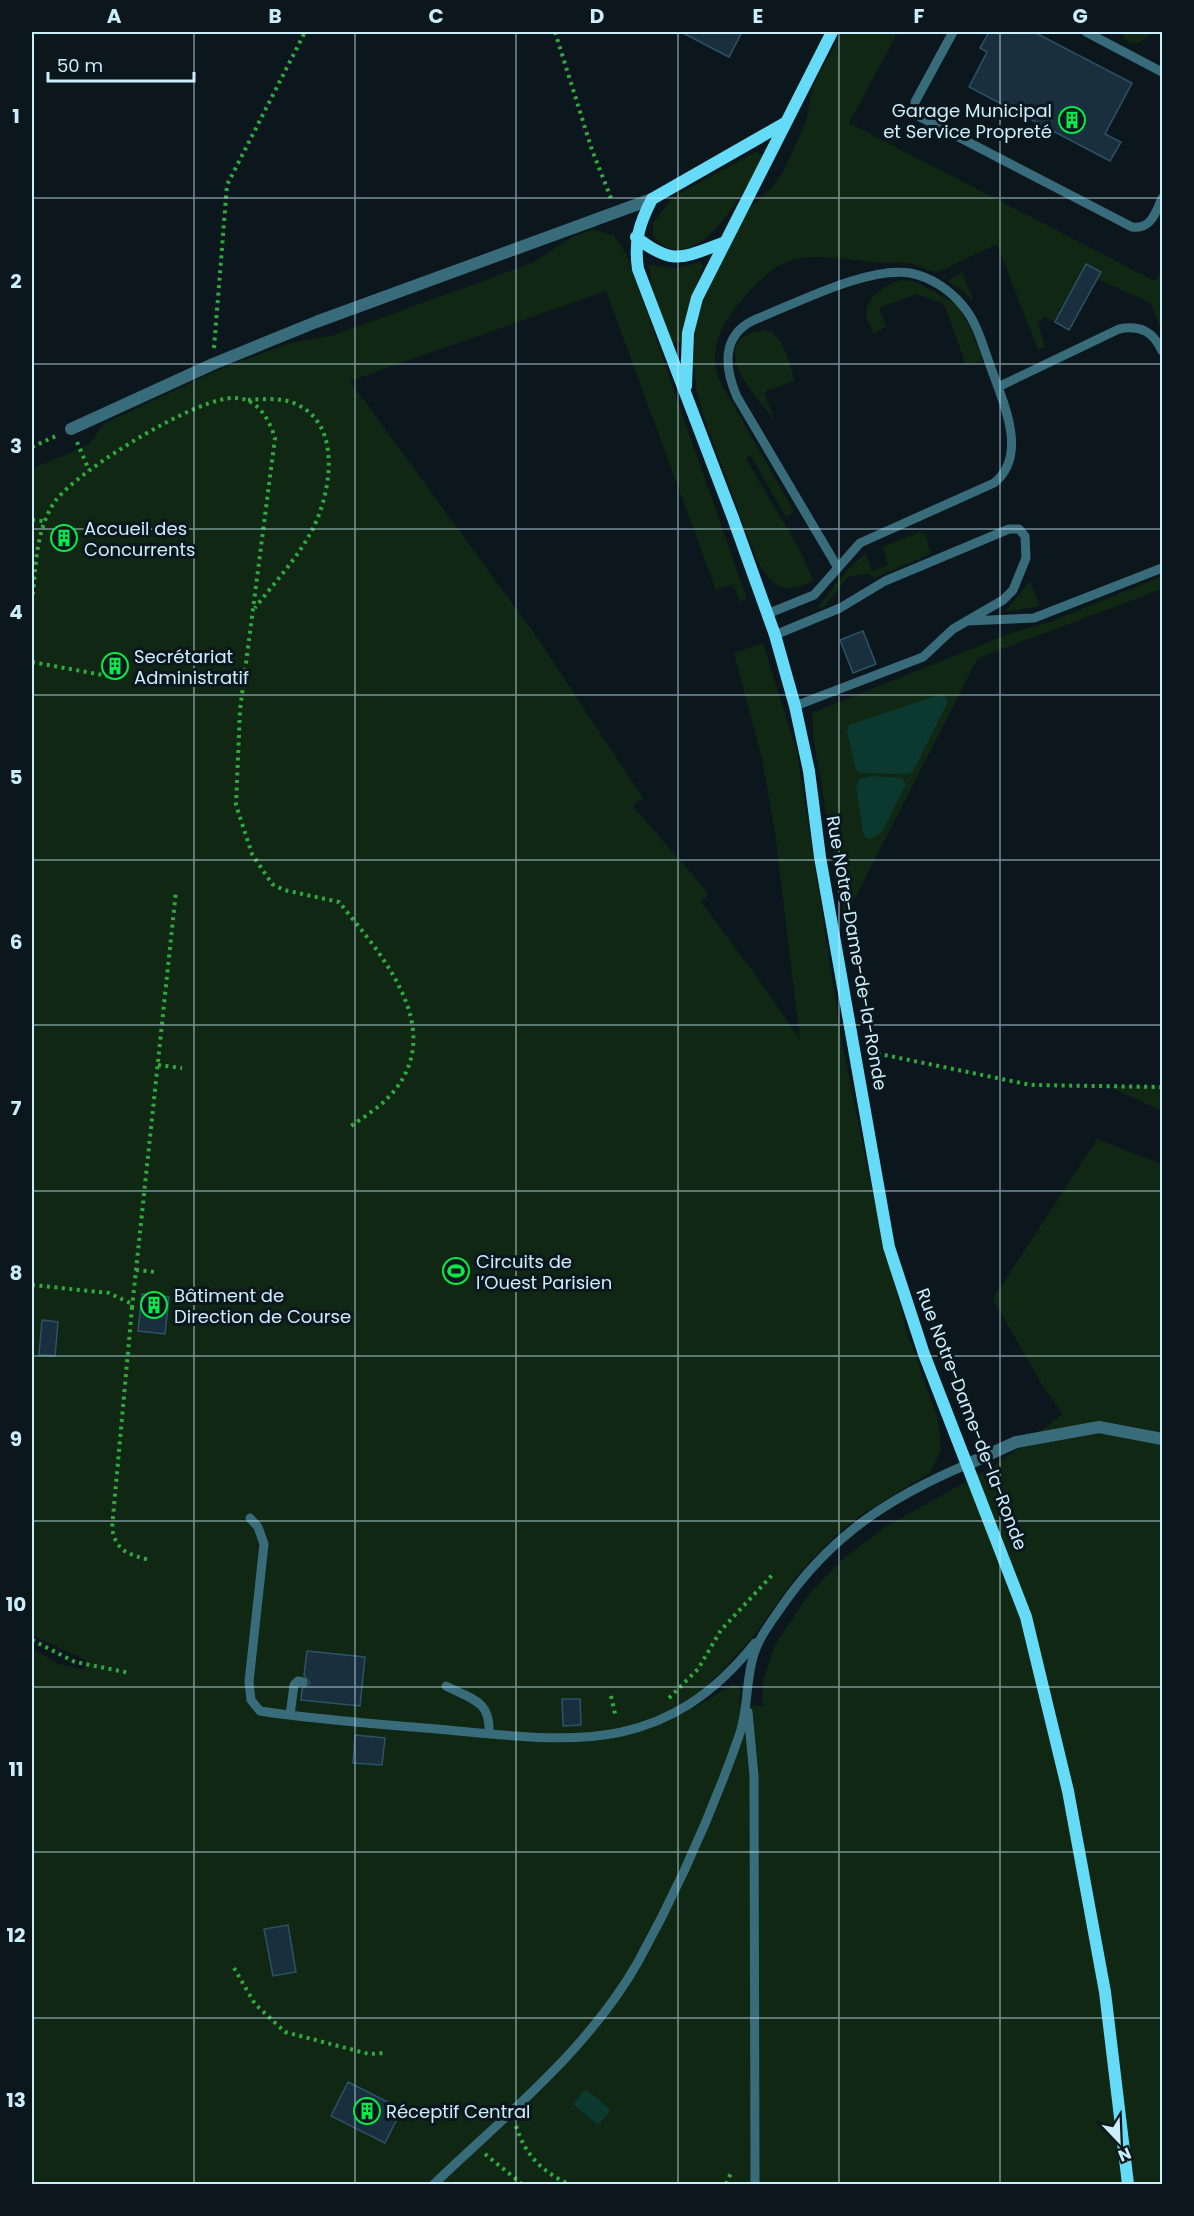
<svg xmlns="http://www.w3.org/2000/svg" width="1194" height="2216" font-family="Poppins,sans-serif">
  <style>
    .green { fill: #102713 }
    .water { fill: #0b382f }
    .building { fill: #192f3d; stroke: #2c5268; stroke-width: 1.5 }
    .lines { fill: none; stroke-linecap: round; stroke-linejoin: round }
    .path { stroke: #32a940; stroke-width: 4; stroke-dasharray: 3 4.5; stroke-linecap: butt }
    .service { stroke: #396c7a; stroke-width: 9 }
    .minor { stroke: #396c7a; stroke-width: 12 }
    .secondary { stroke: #66dbf8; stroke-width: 12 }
    .grid { fill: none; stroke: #cbeefd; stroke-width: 1.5; stroke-opacity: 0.55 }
    .labels { text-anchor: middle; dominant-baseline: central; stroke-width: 6; stroke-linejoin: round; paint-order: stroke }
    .poi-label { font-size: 18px; fill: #cbeefd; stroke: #0c171d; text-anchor: start }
    .street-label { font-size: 18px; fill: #cbeefd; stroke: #0c171d }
    .neatline { fill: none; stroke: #cbeefd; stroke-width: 2 }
    .grid-label { font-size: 20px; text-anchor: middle; font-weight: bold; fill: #cbeefd }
  </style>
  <rect width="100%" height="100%" fill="#0c171d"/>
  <!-- green -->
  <path class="green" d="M842 32H898L849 123 1155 281 1162 269V334L1151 303 1097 279 1101 271 1086 264 1055 322 1044 316 1038 324 1045 346 1038 350 997 244 938 272C928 272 919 264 908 263 896 261 884 264 872 262 802 254 783 248 736 307 719 329 710 351 718 378L794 511 786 517 750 455 746 459 800 550 813 581C782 597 770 585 756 558L703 415 696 388 693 347 696 320 703 297 748 210 772 187 784 170 806 122 813 86Z
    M1122 32H1152C1144 42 1137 46 1125 40Z
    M757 151 762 156 760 164C742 192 696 284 653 236V223L673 197Z
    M593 230 614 235 626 253 747 599 740 602 733 584 716 590 606 291 350 381 534 633 643 798 633 806 709 894 701 902 762 984 800 1040 775 832 762 759 734 653 763 643 797 753 843 1047 873 1195 906 1329 938 1419 941 1450 930 1473 865 1512 836 1535 799 1573 752 1638 722 1671 688 1703 692 1709 734 1684 741 1690 739 1704 762 1706 763 1681 775 1645 809 1594 845 1557 887 1526 994 1466 1063 1414 1044 1388 993 1299 1097 1139 1162 1164V2184H32V1649L59 1664 84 1670 86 1660 32 1635V469L89 444 105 423 227 366 290 343 334 335 532 263 574 236Z
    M700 262 703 266 689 306 682 341 672 344 653 293 649 265 679 268Z
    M963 272V273L974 303 963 291 947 281Z
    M903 280 917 282 957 305 969 325 982 356 981 362 966 365 944 304 917 294 879 308 886 327 873 333C871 327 867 320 866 314 865 297 889 282 903 280Z
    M764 330C784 332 789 365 795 381L764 392 774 420C757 397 701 339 764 330Z
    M921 531 922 534 927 533 926 536 931 554 874 578 869 574 849 576 824 607 817 608 848 569 866 553 872 572 888 565 883 547Z
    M1162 576V589L978 658 851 906 846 925 813 737 812 713 1011 633 1050 622Z
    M1030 581 1040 606 1005 612Z
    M1162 1086V1111L1110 1087Z"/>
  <!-- water -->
  <path class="water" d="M938 695H944L948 702 913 771 909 774 861 773 856 770 847 732 849 725Z
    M871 776 902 778 906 784 882 832 871 839 866 838 863 832 856 786 859 779Z
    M586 2089 611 2110 598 2125 573 2104Z"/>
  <!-- building -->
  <path class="building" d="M681 32H742L729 57Z
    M989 32H1034L1132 83 1105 134 1121 142 1110 161 969 87 987 52 980 48Z
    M1086 264 1101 272 1069 330 1055 322Z
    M863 631 876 664 853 673 840 640Z
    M142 1294 169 1297 165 1334 138 1331Z
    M42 1320 58 1322 55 1356 39 1355Z
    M307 1651 365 1657 360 1706 301 1700 302 1689 310 1683 304 1675Z
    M562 1699H580L581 1725 563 1726Z
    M355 1735 385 1738 382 1765 353 1763Z
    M288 1925 296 1972 273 1976 264 1929Z
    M348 2082 402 2109 385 2143 331 2116Z"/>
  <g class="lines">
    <!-- path -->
    <path class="path" d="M555 32 592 150 611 198
      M214 348 227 185 305 32
      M248 400C264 399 283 397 298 405 344 427 330 499 310 534 295 561 274 583 255 608
      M77 442 89 470
      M32 447 58 435
      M32 520 43 521
      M32 602C36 568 35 529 56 500 79 470 199 395 236 398 258 399 269 419 275 438L240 710 236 805 252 854 272 884 284 890 339 902C379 952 446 1025 395 1090 382 1106 364 1117 348 1128
      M32 662 108 676
      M870 1052 1031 1085 1162 1087
      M158 1065 182 1068
      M136 1270 155 1272
      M32 1285 109 1293 130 1303 132 1308 112 1528C116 1552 129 1554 149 1560
      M132 1308 176 891
      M32 1640 75 1662 130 1673
      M611 1696 616 1718
      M669 1698 698 1669 721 1630 774 1573
      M234 1968 255 2004 285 2032 369 2054 385 2053
      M516 2126C526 2156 541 2171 569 2184
      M485 2154 522 2184
      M726 2184 731 2173"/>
    <!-- service -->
    <path class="service" d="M953 32 915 102V111L920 117 1132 227C1151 230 1156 212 1162 198
      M1086 32 1162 72
      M998 387 1119 329C1140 325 1153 331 1162 351
      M767 614 814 595 860 543 994 483C1029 455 1003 402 991 368 983 347 978 324 963 306 950 290 931 277 910 273 867 266 795 304 754 320 720 336 725 369 737 397L838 568
      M967 621 1034 618 1162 568
      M775 635 840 608 885 581 1009 529H1019L1025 536 1026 558 1013 590 1003 600 953 629 923 657 795 706
      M250 1518 258 1527 264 1544 249 1682 251 1700 260 1711C318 1720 378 1724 437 1729 569 1741 662 1759 755 1643
      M446 1686C471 1699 491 1700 489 1734
      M748 1712 754 1776 755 2184
      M290 1715 294 1685 298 1681 303 1682
      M434 2184C506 2115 588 2050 638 1962 677 1891 712 1813 739 1736 749 1708 745 1681 754 1654 759 1637 772 1621 782 1606 831 1535 890 1497 968 1464"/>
    <!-- minor -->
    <path class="minor" d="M71 429 213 364 316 322 652 199
      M968 1464 1016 1442 1099 1427 1162 1439"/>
    <!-- secondary -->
    <path class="secondary" d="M785 123 652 199C639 224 634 241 638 269L733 518 775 635 795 706 809 771 820 857 889 1247 924 1354 1026 1617 1068 1791 1105 1992 1128 2184
      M636 237C672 266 682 258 723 243
      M686 386 688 333 697 298 832 32"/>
  </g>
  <!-- grid -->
  <path class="grid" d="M194 32V2184M355 32V2184M516 32V2184M678 32V2184M839 32V2184M1000 32V2184M32 198H1162M32 364H1162M32 529H1162M32 695H1162M32 860H1162M32 1025H1162M32 1191H1162M32 1356H1162M32 1521H1162M32 1687H1162M32 1852H1162M32 2018H1162"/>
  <!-- icons -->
  <defs>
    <symbol id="building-ring" viewBox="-11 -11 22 22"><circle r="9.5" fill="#0c171d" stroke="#0ae948" stroke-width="1.5"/><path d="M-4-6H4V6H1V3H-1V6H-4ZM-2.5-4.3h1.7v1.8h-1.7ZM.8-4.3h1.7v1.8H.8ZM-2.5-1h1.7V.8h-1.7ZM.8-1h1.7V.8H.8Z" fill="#0ae948"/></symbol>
    <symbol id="stadium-ring" viewBox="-11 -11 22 22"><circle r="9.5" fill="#0c171d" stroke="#0ae948" stroke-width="1.5"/><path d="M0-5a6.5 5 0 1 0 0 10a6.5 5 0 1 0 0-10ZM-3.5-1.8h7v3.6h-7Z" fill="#0ae948"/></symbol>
  </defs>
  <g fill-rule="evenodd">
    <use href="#building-ring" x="1057" y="105" width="30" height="30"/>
    <use href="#building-ring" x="49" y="523" width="30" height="30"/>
    <use href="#building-ring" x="100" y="651" width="30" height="30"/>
    <use href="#stadium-ring" x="441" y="1256" width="30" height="30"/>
    <use href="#building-ring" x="139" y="1290" width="30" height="30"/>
    <use href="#building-ring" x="352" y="2096" width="30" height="30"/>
  </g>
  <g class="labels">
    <!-- poi labels -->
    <g class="poi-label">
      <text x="1052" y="110" text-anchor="end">Garage Municipal<tspan x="1052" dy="21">et Service Propreté</tspan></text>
      <text x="84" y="528">Accueil des<tspan x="84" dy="21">Concurrents</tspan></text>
      <text x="134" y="656">Secrétariat<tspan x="134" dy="21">Administratif</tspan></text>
      <text x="476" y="1261">Circuits de<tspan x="476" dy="21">l’Ouest Parisien</tspan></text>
      <text x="174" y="1295">Bâtiment de<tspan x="174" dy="21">Direction de Course</tspan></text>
      <text x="386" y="2111">Réceptif Central</text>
    </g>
    <!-- street labels -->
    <g class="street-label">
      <text transform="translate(857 953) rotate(80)">Rue Notre-Dame-de-la-Ronde</text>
      <text transform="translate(972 1419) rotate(69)">Rue Notre-Dame-de-la-Ronde</text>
    </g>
  </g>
  <!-- border -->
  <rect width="1194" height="2216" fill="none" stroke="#0c171d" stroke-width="66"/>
  <!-- north arrow -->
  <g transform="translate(1119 2141) rotate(157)" stroke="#0c171d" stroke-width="4.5" paint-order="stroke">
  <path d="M0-4.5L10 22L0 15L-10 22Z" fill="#cbeefd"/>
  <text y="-9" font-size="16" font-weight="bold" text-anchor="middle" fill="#cbeefd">N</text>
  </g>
  <!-- scale -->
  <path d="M48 72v9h146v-9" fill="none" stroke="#cbeefd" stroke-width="3"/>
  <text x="57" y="72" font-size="18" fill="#cbeefd" stroke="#0c171d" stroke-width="4.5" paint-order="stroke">50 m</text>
  <rect x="33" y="33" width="1128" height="2150" class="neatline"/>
  <g class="grid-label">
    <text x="114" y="23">A</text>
    <text x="275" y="23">B</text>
    <text x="436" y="23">C</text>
    <text x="597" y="23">D</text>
    <text x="758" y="23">E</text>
    <text x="919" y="23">F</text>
    <text x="1080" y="23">G</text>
    <text x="16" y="123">1</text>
    <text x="16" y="288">2</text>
    <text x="16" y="453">3</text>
    <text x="16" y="619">4</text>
    <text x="16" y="784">5</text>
    <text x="16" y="949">6</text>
    <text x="16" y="1115">7</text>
    <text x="16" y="1280">8</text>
    <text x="16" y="1446">9</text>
    <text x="16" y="1611">10</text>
    <text x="16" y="1776">11</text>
    <text x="16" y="1942">12</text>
    <text x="16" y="2107">13</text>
  </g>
</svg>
